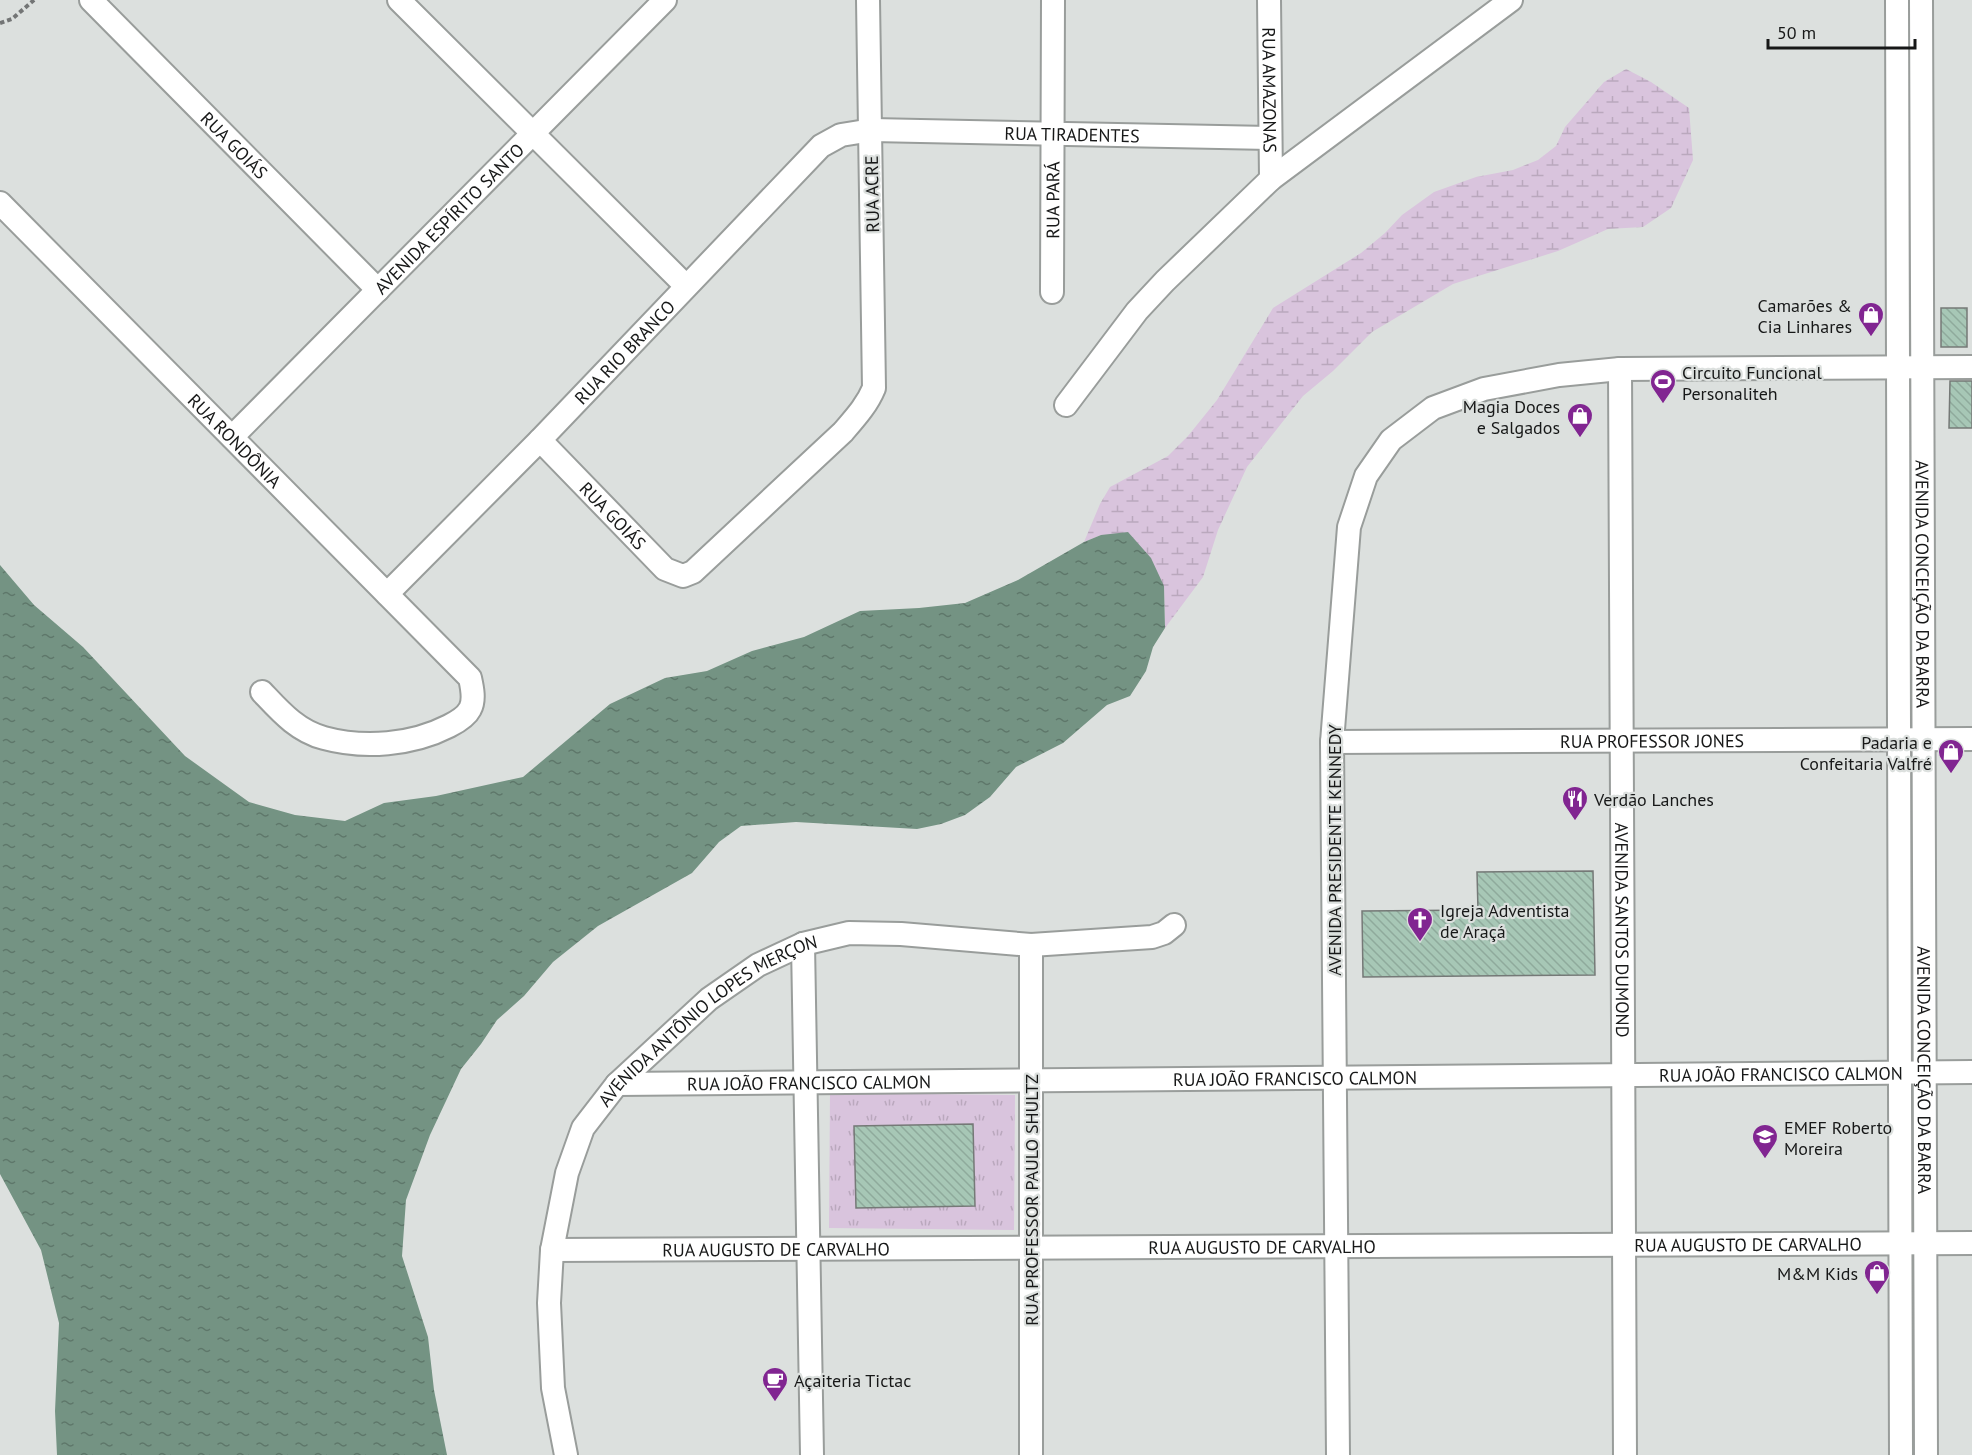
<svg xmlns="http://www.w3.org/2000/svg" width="1972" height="1455" font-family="'PT Sans',sans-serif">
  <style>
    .wetland { fill: url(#wetland-marsh) }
    .park { fill: url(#park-tufts) }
    .water { fill: url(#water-ripples) }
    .building { fill: url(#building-back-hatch); stroke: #757977; stroke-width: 1.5 }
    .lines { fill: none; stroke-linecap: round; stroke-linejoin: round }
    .minor-casing { stroke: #999d9b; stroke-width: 26 }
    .path { stroke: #737575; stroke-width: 4; stroke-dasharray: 4.5 3; stroke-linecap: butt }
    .minor { stroke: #fff; stroke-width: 22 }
    .labels { text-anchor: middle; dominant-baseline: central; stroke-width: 4.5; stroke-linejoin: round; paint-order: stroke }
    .street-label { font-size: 18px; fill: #171818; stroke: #dce0de }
    .poi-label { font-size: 18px; fill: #171818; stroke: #dce0de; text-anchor: start }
  </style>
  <defs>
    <pattern id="wetland-marsh" width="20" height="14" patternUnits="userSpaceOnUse" patternTransform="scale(1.5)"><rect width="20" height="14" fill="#d9c4dd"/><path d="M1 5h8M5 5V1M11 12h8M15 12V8" fill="none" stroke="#baa8bd"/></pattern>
    <pattern id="park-tufts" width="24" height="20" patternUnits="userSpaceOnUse" patternTransform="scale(1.5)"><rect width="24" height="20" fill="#d9c4dd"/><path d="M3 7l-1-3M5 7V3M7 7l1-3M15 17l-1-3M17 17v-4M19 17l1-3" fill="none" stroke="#baa8bd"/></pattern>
    <pattern id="water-ripples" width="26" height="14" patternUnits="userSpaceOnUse" patternTransform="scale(1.5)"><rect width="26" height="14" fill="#749383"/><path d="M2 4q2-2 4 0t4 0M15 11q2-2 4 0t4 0" fill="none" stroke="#5e776a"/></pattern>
    <pattern id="building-back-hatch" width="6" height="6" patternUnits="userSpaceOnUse" patternTransform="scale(1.5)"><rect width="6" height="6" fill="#a7c7b6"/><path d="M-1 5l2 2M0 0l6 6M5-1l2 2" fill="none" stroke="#8faa9c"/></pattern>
  </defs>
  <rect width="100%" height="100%" fill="#dce0de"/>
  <!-- wetland -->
  <path class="wetland" d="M1626 69 1651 82 1689 108 1693 160 1671 208 1643 227 1608 229 1558 251 1453 284 1372 332 1333 371 1303 396 1247 467 1218 530 1203 577 1165 628 1164 586 1101 535 1084 542 1100 504 1110 487 1168 456 1188 436 1217 400 1273 308 1361 253 1385 233 1402 215 1434 192 1476 177 1513 170 1538 160 1556 146 1565 127 1604 82Z"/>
  <!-- park -->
  <path class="park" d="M830 1093 1015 1095 1014 1230 829 1228Z"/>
  <!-- water -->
  <path class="water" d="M1128 532 1151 558 1164 586 1165 628 1153 647 1146 671 1130 696 1107 705 1063 743 1016 767 990 797 965 815 941 824 917 829 796 822 741 826 719 842 692 873 598 926 553 962 524 996 497 1020 481 1044 461 1069 430 1135 406 1200 402 1256 428 1337 434 1390 447 1455H57L55 1411 59 1323 41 1250 0 1174V565L34 605 83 647 185 756 249 802 295 815 345 821 384 803 436 796 523 777 610 704 665 678 707 671 752 651 804 637 860 611 919 608 965 603 1018 580 1084 542 1101 535Z"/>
  <!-- building -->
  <path class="building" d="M1941 308H1967V347H1941Z
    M1950 381H1972V428H1949Z
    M1593 871 1595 975 1363 977 1362 911 1478 910 1477 872Z
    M973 1124 975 1206 856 1208 854 1126Z"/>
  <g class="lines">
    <defs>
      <g id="minor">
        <path id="s1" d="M91 0 378 290"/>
        <path d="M399 0 686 286"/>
        <path id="s2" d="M1269 0 1271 179"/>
        <path d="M1897 0 1901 1455"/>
        <path id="s3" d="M1921 0 1926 1455"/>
        <path id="s4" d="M0 203 470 678C472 687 475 700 470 709 466 717 457 722 449 726 412 745 364 749 324 738 297 731 280 711 262 692"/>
        <path id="s5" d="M1052 292 1053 0"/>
        <path id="s6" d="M1620 369 1625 1455"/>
        <path d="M1066 405 1137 311 1165 281 1271 179 1511 0"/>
        <path id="s7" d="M232 437 665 0"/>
        <path id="s8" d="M540 440 665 569 683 576 693 572 843 432C855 418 867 405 874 388L868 0"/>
        <path id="s9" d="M387 594 540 440 821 146 841 135 872 130 1270 138"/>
        <path id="s10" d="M1332 742 1972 739"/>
        <path d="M803 944 812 1455"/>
        <path id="s11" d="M617 1084 1972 1072"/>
        <path id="s12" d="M552 1250 1972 1243"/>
        <path id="s13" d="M566 1455 553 1388 549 1303 552 1250 567 1173 583 1128 617 1084 709 999 758 965 803 944 849 933 901 934 1031 945 1152 937 1164 933 1174 925"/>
        <path d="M1031 1455V945"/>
        <path d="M1338 1455 1332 742 1349 527 1366 476 1391 440 1433 408 1484 389 1559 375 1620 369 1972 367"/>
      </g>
    </defs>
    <!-- minor casing -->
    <use href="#minor" class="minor-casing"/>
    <!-- path -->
    <path class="path" d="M0 23 12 19 34 0"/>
    <!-- minor -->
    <use href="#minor" class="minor"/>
  </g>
  <!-- icons -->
  <defs>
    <symbol id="shop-pin" viewBox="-11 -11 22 30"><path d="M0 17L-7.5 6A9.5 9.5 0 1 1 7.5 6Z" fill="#812591" stroke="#dce0de"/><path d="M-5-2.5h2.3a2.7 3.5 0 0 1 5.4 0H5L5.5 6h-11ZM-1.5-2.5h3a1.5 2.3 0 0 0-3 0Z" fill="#fff"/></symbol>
    <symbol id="stadium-pin" viewBox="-11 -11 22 30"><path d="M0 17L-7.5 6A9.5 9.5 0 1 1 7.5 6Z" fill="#812591" stroke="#dce0de"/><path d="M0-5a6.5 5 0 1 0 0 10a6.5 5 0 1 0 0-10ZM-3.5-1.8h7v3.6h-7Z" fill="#fff"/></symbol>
    <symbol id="restaurant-pin" viewBox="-11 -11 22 30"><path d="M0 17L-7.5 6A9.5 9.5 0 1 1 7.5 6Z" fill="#812591" stroke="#dce0de"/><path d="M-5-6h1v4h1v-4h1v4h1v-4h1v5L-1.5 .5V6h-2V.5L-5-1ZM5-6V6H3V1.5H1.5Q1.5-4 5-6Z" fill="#fff"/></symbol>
    <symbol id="church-pin" viewBox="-11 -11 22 30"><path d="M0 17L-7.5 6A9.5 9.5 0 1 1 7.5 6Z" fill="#812591" stroke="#dce0de"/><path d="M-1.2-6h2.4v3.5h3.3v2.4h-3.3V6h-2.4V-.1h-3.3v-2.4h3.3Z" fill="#fff"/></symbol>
    <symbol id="school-pin" viewBox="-11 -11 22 30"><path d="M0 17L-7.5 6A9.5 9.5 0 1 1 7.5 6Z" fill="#812591" stroke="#dce0de"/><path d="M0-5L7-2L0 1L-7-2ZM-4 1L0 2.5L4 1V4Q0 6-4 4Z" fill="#fff"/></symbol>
    <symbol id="cafe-pin" viewBox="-11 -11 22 30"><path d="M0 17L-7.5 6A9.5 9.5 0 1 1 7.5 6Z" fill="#812591" stroke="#dce0de"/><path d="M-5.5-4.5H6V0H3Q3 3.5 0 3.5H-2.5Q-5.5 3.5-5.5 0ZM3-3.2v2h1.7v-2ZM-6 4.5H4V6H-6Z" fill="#fff"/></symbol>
  </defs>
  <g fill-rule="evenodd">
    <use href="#shop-pin" x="1856" y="300" width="30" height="40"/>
    <use href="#stadium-pin" x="1648" y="367" width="30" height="40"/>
    <use href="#shop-pin" x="1565" y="401" width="30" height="40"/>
    <use href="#shop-pin" x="1936" y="737" width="30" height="40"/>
    <use href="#restaurant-pin" x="1560" y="784" width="30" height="40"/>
    <use href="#church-pin" x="1405" y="905" width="30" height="40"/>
    <use href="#school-pin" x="1750" y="1122" width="30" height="40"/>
    <use href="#shop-pin" x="1862" y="1258" width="30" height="40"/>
    <use href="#cafe-pin" x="760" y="1365" width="30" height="40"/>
  </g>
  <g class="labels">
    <!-- street labels -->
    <g class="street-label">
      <text stroke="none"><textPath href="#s2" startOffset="90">RUA AMAZONAS</textPath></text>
      <text stroke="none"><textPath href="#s9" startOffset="878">RUA TIRADENTES</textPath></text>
      <text stroke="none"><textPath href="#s1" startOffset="204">RUA GOIÁS</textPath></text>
      <text transform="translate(872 194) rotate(-91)">RUA ACRE</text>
      <text stroke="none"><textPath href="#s5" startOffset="92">RUA PARÁ</textPath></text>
      <text stroke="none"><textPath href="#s7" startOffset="308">AVENIDA ESPÍRITO SANTO</textPath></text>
      <text stroke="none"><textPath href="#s9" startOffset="339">RUA RIO BRANCO</textPath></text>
      <text stroke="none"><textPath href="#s4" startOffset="334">RUA RONDÔNIA</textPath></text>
      <text stroke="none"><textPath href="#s8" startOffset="105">RUA GOIÁS</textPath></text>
      <text stroke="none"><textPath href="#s3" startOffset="584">AVENIDA CONCEIÇÃO DA BARRA</textPath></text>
      <text stroke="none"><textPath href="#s10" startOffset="320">RUA PROFESSOR JONES</textPath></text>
      <text transform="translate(1334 850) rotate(-90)">AVENIDA PRESIDENTE KENNEDY</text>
      <text stroke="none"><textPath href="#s6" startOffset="561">AVENIDA SANTOS DUMOND</textPath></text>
      <text stroke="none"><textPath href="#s13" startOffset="500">AVENIDA ANTÔNIO LOPES MERÇON</textPath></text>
      <text stroke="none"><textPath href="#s3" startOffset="1070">AVENIDA CONCEIÇÃO DA BARRA</textPath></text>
      <text stroke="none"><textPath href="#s11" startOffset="1164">RUA JOÃO FRANCISCO CALMON</textPath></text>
      <text stroke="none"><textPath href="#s11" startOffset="678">RUA JOÃO FRANCISCO CALMON</textPath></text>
      <text stroke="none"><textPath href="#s11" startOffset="192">RUA JOÃO FRANCISCO CALMON</textPath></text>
      <text transform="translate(1031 1200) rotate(-90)">RUA PROFESSOR PAULO SHULTZ</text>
      <text stroke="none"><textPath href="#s12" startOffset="1196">RUA AUGUSTO DE CARVALHO</textPath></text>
      <text stroke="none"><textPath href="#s12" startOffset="710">RUA AUGUSTO DE CARVALHO</textPath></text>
      <text stroke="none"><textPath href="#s12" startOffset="224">RUA AUGUSTO DE CARVALHO</textPath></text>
    </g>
    <!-- poi labels -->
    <g class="poi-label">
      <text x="1852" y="305" text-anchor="end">Camarões &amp;<tspan x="1852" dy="21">Cia Linhares</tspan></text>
      <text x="1682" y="372">Circuito Funcional<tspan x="1682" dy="21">Personaliteh</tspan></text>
      <text x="1560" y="406" text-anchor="end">Magia Doces<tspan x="1560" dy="21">e Salgados</tspan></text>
      <text x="1932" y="742" text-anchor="end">Padaria e<tspan x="1932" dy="21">Confeitaria Valfré</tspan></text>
      <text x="1594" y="799">Verdão Lanches</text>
      <text x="1440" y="910">Igreja Adventista<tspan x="1440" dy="21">de Araçá</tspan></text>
      <text x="1784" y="1127">EMEF Roberto<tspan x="1784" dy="21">Moreira</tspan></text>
      <text x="1858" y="1273" text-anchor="end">M&amp;M Kids</text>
      <text x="794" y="1380">Açaiteria Tictac</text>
    </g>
  </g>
  <!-- scale -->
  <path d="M1768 39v9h147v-9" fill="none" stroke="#171818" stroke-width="3"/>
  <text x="1777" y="39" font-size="18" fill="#171818" stroke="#dce0de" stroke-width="4.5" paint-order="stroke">50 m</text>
</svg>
